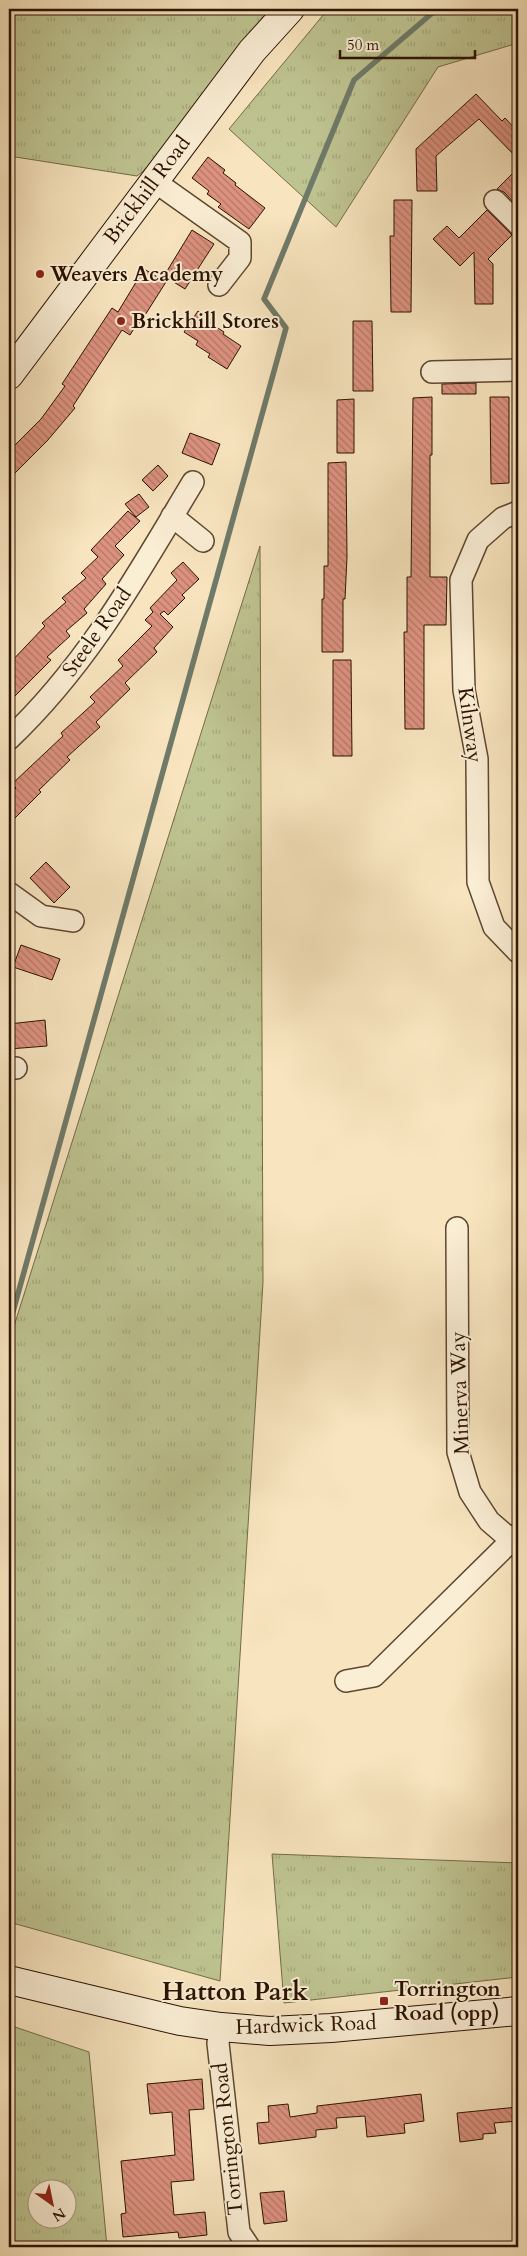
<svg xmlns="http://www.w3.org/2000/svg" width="527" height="2256" font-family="Cardo,serif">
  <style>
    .park { fill: url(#park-tufts); stroke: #746b48; fill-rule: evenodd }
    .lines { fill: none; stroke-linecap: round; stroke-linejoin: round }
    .stream { stroke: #6f7a69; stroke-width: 5.5 }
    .building { fill: url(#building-back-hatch); stroke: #2b1200 }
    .street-casing { stroke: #5e4730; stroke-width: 24 }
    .secondary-casing { stroke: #2b1200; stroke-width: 30 }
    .street { stroke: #faeed5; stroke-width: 21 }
    .secondary { stroke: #faeed5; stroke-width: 28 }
    .poi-dot { fill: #8f2418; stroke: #faeed5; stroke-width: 2 }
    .labels { text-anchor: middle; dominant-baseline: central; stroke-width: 4; stroke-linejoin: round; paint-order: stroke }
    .street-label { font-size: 21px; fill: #2b1200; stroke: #faeed5 }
    .poi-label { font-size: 21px; font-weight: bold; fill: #2b1200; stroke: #faeed5; text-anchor: start }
    .district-label { font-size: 26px; font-weight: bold; fill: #2b1200; stroke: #faeed5 }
  </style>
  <defs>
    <pattern id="park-tufts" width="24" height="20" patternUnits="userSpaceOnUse" patternTransform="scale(1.25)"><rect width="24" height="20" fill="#bec491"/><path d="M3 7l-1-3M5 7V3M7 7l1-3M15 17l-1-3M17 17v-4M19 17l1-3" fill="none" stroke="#a3a77b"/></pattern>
    <pattern id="building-back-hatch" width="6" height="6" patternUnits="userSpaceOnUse" patternTransform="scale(1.25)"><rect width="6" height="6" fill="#dd9280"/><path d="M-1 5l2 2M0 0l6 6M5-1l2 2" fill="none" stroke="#b37666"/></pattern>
  </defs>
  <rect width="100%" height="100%" fill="#f8e5bf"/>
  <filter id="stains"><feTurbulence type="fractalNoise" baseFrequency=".004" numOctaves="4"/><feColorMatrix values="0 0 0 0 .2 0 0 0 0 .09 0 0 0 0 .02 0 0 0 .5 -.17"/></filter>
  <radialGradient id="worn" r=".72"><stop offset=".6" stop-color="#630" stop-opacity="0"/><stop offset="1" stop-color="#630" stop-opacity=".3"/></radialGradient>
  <!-- park -->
  <path class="park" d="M9 9H274L155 162 137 176 9 156Z
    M332 9H518V43L438 67 336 227 229 129 324 14Z
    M260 546 263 1282 220 1981 9 1922V1342Z
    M272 1854 518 1863V1977L284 2003Z
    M9 2025 89 2052 107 2247H9ZM68 2188V2218H38V2188Z"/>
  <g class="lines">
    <!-- stream -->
    <path class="stream" d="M9 1326 286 328 264 299 354 80 437 9"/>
  </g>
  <!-- building -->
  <path class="building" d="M476 94 502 121 505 118 518 132V159L479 119 436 156 437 191H417L416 149Z
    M208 157 225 170 223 173 236 183 235 185 265 208 249 229 218 207 221 204 207 194 209 191 192 178Z
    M518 168V207L504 192 497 189Z
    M394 200H412L411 312H391L390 236H394Z
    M487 210 512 235 488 259 493 264V304H475L474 252 460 266 433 239 447 226 459 238Z
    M192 230 214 244 185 289 164 276Z
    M144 269 166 282 140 323 138 322 130 335 122 330 73 406 75 408 47 441 9 479V451L41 419 65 386 62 384 112 308 118 312Z
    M198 311 212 320 210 323 224 332 223 334 241 346 227 369 208 357 210 354 196 345 198 341 184 332Z
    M353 321H372L373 391H353Z
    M476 383V394H442V384Z
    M432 397V455H430V577H447L446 625H424V729H405L404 632H407V577H411L413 398Z
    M490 397H509V483L491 484Z
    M354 399V453H337V400Z
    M190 433 220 444 212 465 182 453Z
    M346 462 347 557 345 599H343V652H322V599H324V566H328V463Z
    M158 465 168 476 153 491 142 480Z
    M139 494 149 507 136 517 125 504Z
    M128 511 140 521 115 546 124 555 102 579 106 584 84 609 87 613 66 631 70 636 47 657 51 660 9 702V664L45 626 42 623 66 602 62 598 86 578 81 573 98 557 91 550Z
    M183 562 199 579 182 595 185 598 168 615 164 611 160 614 173 627 154 648 157 652 125 683 130 689 96 722 100 727 67 757 70 760 39 790 41 792 9 824V795L16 788 12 784 63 736 61 733 95 702 90 697 123 666 118 660 152 626 145 620 153 612 150 608 177 580 171 573Z
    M333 660H351L352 756H333Z
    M46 862 70 887 54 903 30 878Z
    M21 945 60 959 52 980 13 967Z
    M45 1020 47 1046 9 1049V1024Z
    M202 2079 204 2109 189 2110 194 2180 171 2182 174 2215 205 2212 207 2235 179 2238 178 2232 123 2237 121 2214 126 2213 121 2161 175 2155 172 2112 150 2114 147 2084Z
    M421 2094 424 2121 404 2124 405 2133 367 2137 365 2116 336 2118 337 2128 316 2130V2137L259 2144 257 2123 269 2122 268 2106 288 2104 290 2117 317 2113V2106Z
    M518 2107V2121L494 2123 496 2133 483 2134V2139L460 2142 457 2113Z
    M284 2191 287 2221 264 2224 260 2193Z"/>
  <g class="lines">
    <defs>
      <path id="street" d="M154 181 240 242V258L219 285
        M495 201 518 224
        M432 372 518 370
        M518 512 503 518 478 540 461 580 464 690 477 759 478 882 494 927 518 952
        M172 516 203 541
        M9 739C89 663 137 575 193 482
        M9 893 41 916 73 921
        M9 1068H16
        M457 1228 458 1452 470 1492 489 1521 511 1540
        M346 1681 374 1676 518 1534
        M221 2027 218 2043 239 2232 249 2247"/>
      <path id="secondary" d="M9 375 252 51 290 9
        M9 1980 180 2021 221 2027 270 2031 331 2028 518 2011"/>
    </defs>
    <!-- street casing -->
    <use href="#street" class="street-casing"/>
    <!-- secondary casing -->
    <use href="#secondary" class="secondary-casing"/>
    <!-- street -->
    <use href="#street" class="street"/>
    <!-- secondary -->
    <use href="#secondary" class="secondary"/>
  </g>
  <!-- markers -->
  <g class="poi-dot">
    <circle cx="40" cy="274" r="5"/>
    <circle cx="121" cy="321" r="5"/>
    <rect x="379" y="1996" width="10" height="10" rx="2.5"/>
  </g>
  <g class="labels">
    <!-- street labels -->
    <g class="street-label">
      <text transform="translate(147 190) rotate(-53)">Brickhill Road</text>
      <text transform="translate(97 632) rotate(-55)">Steele Road</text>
      <text transform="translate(470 725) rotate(82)">Kilnway</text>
      <text transform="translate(460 1393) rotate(-92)">Minerva Way</text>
      <text transform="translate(306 2025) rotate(-2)">Hardwick Road</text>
      <text transform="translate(228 2139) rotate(-96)">Torrington Road</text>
    </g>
    <!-- poi labels -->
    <g class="poi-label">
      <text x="50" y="274">Weavers Academy</text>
      <text x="131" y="321">Brickhill Stores</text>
      <text x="394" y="1989">Torrington<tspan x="394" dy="24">Road (opp)</tspan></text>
    </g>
    <!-- district labels -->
    <g class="district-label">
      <text x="235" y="1991">Hatton Park</text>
    </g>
  </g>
  <!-- margin -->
  <rect width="527" height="2256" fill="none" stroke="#f8e5bf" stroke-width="30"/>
  <rect x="10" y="10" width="507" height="2236" fill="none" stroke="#2b1200" stroke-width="2.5"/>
  <rect x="15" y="15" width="497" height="2226" fill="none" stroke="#2b1200"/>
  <!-- north arrow -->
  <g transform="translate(52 2204) rotate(147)"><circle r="24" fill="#faeed5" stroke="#a79680"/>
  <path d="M0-4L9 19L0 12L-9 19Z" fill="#8f2418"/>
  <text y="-8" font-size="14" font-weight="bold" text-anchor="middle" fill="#2b1200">N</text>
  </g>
  <!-- scale -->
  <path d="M340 50v8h135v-8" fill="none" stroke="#2b1200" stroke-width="2.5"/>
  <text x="347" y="50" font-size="15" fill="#2b1200" stroke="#faeed5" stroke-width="4" paint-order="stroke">50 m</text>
  <rect width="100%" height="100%" filter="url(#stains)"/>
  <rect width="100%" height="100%" fill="url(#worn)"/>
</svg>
